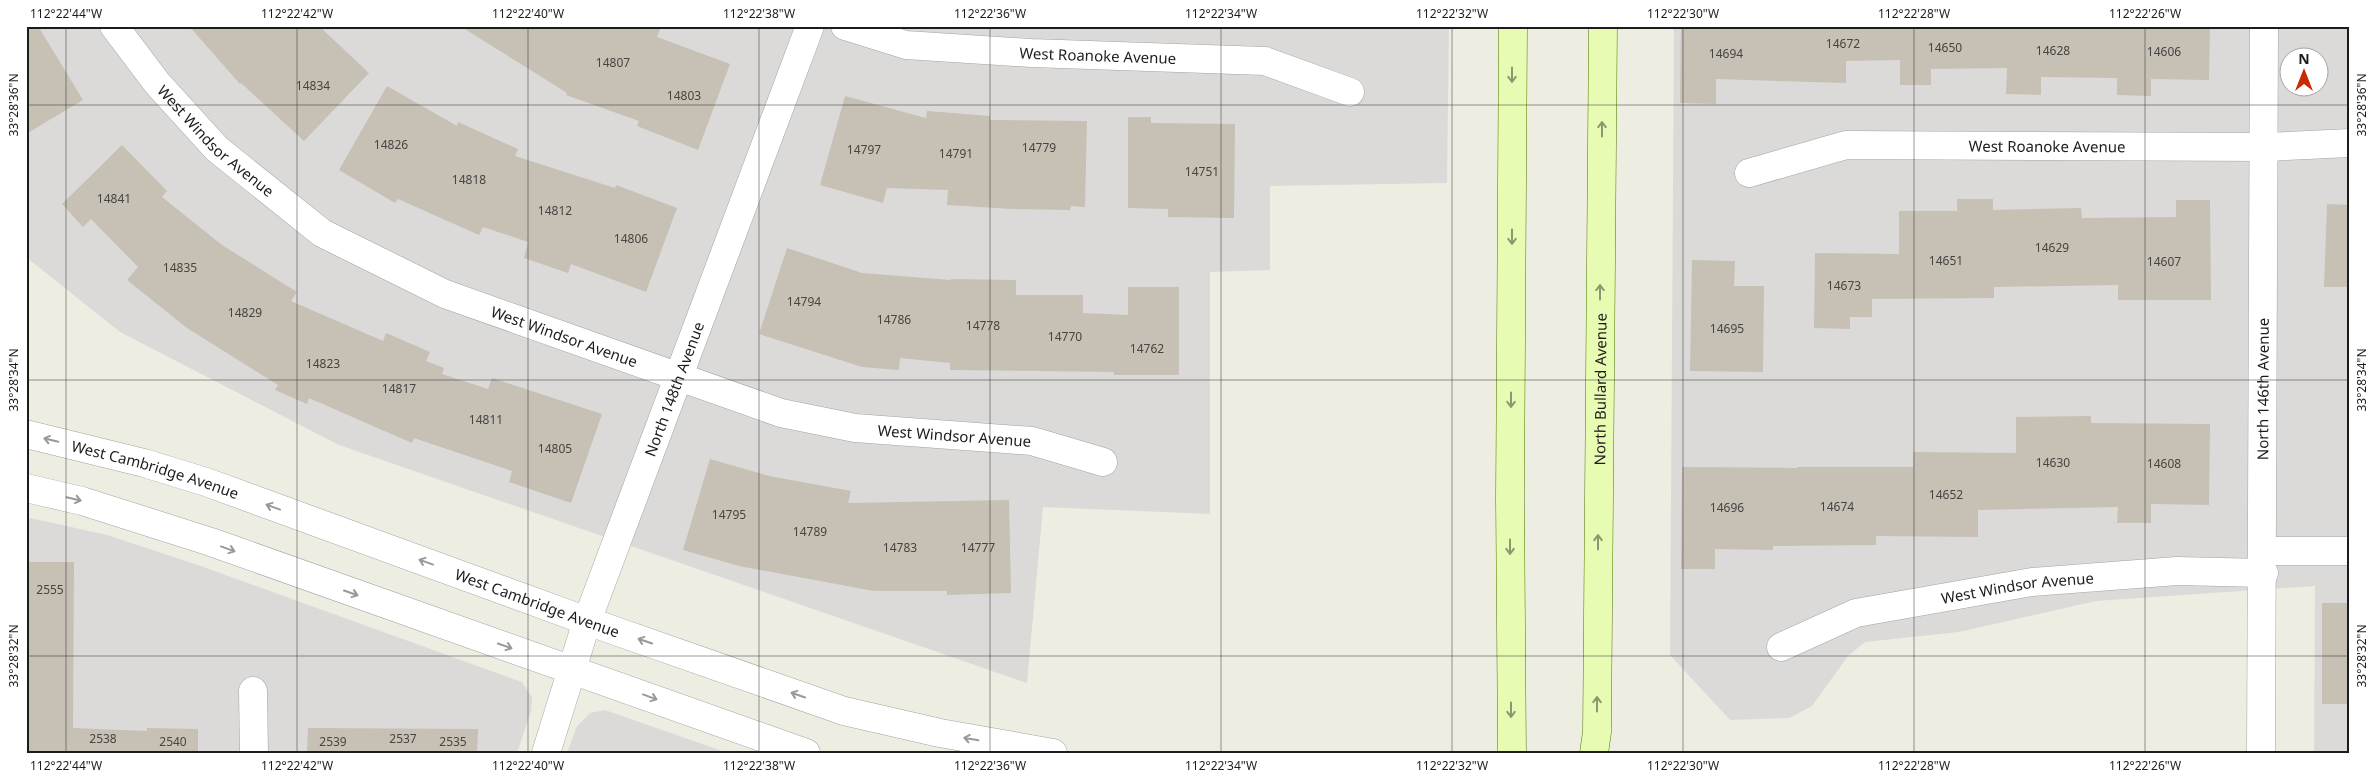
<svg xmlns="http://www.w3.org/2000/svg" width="2376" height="779" font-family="'Noto Sans',sans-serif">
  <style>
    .residential { fill: #dbdad9; fill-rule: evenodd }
    .building { fill: #c6c0b5 }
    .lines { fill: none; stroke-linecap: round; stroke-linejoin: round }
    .minor-casing { stroke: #a3a3a3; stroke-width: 29 }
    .tertiary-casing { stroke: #a3a3a3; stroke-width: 29 }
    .secondary-casing { stroke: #517502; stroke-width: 29 }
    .minor { stroke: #fff; stroke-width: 28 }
    .tertiary { stroke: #fff; stroke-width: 28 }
    .secondary { stroke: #e8fbb3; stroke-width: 28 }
    .oneway { stroke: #8c976f }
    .oneway2 { stroke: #999 }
    .ticks { fill: none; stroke: #1c1c1c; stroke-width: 1; stroke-opacity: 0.45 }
    .labels { text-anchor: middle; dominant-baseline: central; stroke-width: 4.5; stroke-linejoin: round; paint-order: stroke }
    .number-label { font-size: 12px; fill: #464542 }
    .street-label { font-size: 15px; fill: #1c1c1c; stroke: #fff }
    .neatline { fill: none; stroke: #1c1c1c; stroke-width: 2 }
    .ticks-label { font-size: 12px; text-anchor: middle; fill: #1c1c1c }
  </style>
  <rect width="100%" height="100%" fill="#eeede2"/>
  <!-- residential -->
  <path class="residential" d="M26 26H1449L1447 183 1270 186V270L1210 272V514L1043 507 1027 683 339 445 120 332 26 257Z
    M1674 26H2350V753H2314L2315 586 2096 601 1959 632 1865 642 1848 656 1812 706 1789 718 1730 720 1670 655ZM2288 58H2318V88H2288Z
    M26 517 107 535 198 565 522 682 532 697 531 711 517 753H26Z
    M605 710 628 718 728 753H567L577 726 590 713Z"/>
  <!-- building -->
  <path class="building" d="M26 26H38L83 100 26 134Z
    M189 26H319L369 73 304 141 241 83 240 84Z
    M460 26H661L657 37 730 64 698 150 637 126 639 121 566 95 567 93Z
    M1681 26H2210L2209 80 2151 79V96L2117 95V78L2041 77V95L2006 94 2007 68 1931 69V85H1900V60L1846 61V83L1716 79V104L1680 103Z
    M387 86 457 126 458 122 518 149 515 156 615 188 616 185 677 208 646 292 571 264 568 273 524 258 528 242 483 227 479 235 398 199 395 203 339 170Z
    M845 96 926 118 927 111 990 116V120L1087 121 1085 207 1071 206 1070 210 1012 209 947 205 948 190 887 188 883 203 820 185Z
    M1128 117H1151V123L1235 124 1234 218 1168 217V209L1128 208Z
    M122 145 167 191 162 197 222 245 297 292 291 301 383 341 386 333 430 352 426 361 444 368 442 374 488 389 492 378 602 414 571 503 509 482 512 471 414 438 412 443 309 398 307 404 275 390 278 385 187 328 127 280 138 267 91 219 83 227 62 204Z
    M1957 199H1993V210L2081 208 2082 218 2176 217V200H2210L2211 300H2118V285L1994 287V298L1872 299V317H1850V329L1814 328 1815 253 1899 254V211H1957Z
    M2327 204 2350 205V287H2324Z
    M787 248 862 273 951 280V279L1016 280V295H1083V313L1128 315V287H1179V375H1114V372L950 370V363L900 358 899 370 862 367 759 334Z
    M1692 260 1735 261 1734 286H1764L1763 372 1690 371Z
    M2091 416V423L2210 424 2209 505 2151 504V523H2117L2118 507 1978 510V537L1876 536V545L1773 546V550L1715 549V569H1681L1682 467 1797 468V467H1913V452L2016 453V417Z
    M710 459 769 476 851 491 848 503 1009 500 1011 593 947 595V591H874L739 566 683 550Z
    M26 562H74L73 728 147 731V728L198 729V753H29V711H26Z
    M2322 603H2350V704H2322Z
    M308 728 478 729 477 753H307Z"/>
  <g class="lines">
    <defs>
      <g id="minor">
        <path id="s1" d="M114 26 157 83 217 149 322 233 445 294 781 413 855 428 1032 441 1103 462"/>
        <path id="s2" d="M845 26 906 45 1031 53 1265 61 1350 92"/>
        <path id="s3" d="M1749 173 1846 145 2265 147 2350 143"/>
        <path d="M2264 551H2350"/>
        <path id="s4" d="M1781 647 1856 613 2032 582 2177 571 2264 573"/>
        <path d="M253 691 254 753"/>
        <path id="s5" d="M546 753 587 621 810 26"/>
        <path id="s6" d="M2261 753 2264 26"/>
      </g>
      <g id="tertiary">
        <path id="s7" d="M26 434 144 463 206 482 587 621 844 711 940 733 1053 753"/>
        <path d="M26 488 82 501 211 542 806 753"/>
      </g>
      <g id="secondary">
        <path d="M1512 753 1510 498 1513 26"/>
        <path id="s8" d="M1594 753 1597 732 1603 26"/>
      </g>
    </defs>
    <!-- minor casing -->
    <use href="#minor" class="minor-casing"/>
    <!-- tertiary casing -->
    <use href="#tertiary" class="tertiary-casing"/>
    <!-- secondary casing -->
    <use href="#secondary" class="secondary-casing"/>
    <!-- minor -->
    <use href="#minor" class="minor"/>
    <!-- tertiary -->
    <use href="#tertiary" class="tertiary"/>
    <!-- secondary -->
    <use href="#secondary" class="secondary"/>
  </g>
  <!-- one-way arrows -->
  <defs><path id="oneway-shaft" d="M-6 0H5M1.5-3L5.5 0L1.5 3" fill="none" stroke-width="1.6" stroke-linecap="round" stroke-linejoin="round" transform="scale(1.25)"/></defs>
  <g class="oneway">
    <use href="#oneway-shaft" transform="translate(1512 75) rotate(90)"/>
    <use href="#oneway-shaft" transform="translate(1602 129) rotate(-90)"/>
    <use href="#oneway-shaft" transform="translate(1512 237) rotate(90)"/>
    <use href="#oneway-shaft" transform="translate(1600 292) rotate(-90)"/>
    <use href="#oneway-shaft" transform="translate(1511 400) rotate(90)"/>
    <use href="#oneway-shaft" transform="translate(1598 542) rotate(-90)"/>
    <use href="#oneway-shaft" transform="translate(1510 547) rotate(90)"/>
    <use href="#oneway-shaft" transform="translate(1597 704) rotate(-90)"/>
    <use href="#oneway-shaft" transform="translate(1511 710) rotate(90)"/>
  </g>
  <g class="oneway2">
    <use href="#oneway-shaft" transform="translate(51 440) rotate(-167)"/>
    <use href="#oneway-shaft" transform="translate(74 499) rotate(13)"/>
    <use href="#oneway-shaft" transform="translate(273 507) rotate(-160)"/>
    <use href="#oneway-shaft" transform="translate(228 549) rotate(20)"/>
    <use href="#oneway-shaft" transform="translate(426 562) rotate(-160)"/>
    <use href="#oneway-shaft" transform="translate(351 593) rotate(19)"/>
    <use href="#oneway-shaft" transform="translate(645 641) rotate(-161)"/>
    <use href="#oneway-shaft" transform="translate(505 646) rotate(19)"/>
    <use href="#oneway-shaft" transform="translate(798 695) rotate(-161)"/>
    <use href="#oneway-shaft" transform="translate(650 697) rotate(20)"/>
    <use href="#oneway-shaft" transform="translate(971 739) rotate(-170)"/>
  </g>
  <!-- ticks -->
  <path class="ticks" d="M66 26V753M297 26V753M528 26V753M759 26V753M990 26V753M1221 26V753M1452 26V753M1683 26V753M1914 26V753M2145 26V753M26 105H2350M26 380H2350M26 656H2350"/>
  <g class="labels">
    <!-- number labels -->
    <g class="number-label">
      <text x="1843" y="43">14672</text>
      <text x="1945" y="47">14650</text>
      <text x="2053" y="50">14628</text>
      <text x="2164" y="51">14606</text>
      <text x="1726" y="53">14694</text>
      <text x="613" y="62">14807</text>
      <text x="313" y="85">14834</text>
      <text x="684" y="95">14803</text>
      <text x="391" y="144">14826</text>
      <text x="1039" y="147">14779</text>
      <text x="864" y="149">14797</text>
      <text x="956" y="153">14791</text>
      <text x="1202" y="171">14751</text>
      <text x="469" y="179">14818</text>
      <text x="114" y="198">14841</text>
      <text x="555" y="210">14812</text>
      <text x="631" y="238">14806</text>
      <text x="2052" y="247">14629</text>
      <text x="1946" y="260">14651</text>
      <text x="2164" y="261">14607</text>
      <text x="180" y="267">14835</text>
      <text x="1844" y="285">14673</text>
      <text x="804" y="301">14794</text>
      <text x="245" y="312">14829</text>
      <text x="894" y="319">14786</text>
      <text x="983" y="325">14778</text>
      <text x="1727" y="328">14695</text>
      <text x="1065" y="336">14770</text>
      <text x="1147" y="348">14762</text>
      <text x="323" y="363">14823</text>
      <text x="399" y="388">14817</text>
      <text x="486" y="419">14811</text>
      <text x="555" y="448">14805</text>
      <text x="2053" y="462">14630</text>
      <text x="2164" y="463">14608</text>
      <text x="1946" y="494">14652</text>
      <text x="1837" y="506">14674</text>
      <text x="1727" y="507">14696</text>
      <text x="729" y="514">14795</text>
      <text x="810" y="531">14789</text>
      <text x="900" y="547">14783</text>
      <text x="978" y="547">14777</text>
      <text x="50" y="589">2555</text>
      <text x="103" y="738">2538</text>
      <text x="403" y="738">2537</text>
      <text x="173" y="741">2540</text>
      <text x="333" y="741">2539</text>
      <text x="453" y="741">2535</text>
    </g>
    <!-- street labels -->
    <g class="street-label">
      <text stroke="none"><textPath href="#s2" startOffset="256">West Roanoke Avenue</textPath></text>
      <text stroke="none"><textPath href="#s1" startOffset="154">West Windsor Avenue</textPath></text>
      <text stroke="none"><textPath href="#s3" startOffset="302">West Roanoke Avenue</textPath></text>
      <text stroke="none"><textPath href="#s1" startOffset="559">West Windsor Avenue</textPath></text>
      <text stroke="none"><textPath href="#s5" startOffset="386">North 148th Avenue</textPath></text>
      <text stroke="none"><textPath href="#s8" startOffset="364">North Bullard Avenue</textPath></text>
      <text stroke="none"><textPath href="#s6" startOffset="364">North 146th Avenue</textPath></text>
      <text stroke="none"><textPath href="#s1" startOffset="964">West Windsor Avenue</textPath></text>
      <text stroke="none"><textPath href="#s7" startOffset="134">West Cambridge Avenue</textPath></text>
      <text stroke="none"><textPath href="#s4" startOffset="246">West Windsor Avenue</textPath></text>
      <text stroke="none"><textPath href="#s7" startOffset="539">West Cambridge Avenue</textPath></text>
    </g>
  </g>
  <!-- border -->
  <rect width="2376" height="779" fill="none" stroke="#ffffff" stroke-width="55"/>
  <!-- north arrow -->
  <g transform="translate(2304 72)"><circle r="24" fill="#ffffff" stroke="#a4a4a4"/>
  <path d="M0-4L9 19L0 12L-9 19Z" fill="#c92900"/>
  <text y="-8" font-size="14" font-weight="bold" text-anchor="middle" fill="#1c1c1c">N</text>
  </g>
  <rect x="28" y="28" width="2320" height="724" class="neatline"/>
  <g class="ticks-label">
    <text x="66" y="18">112°22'44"W</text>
    <text x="297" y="18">112°22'42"W</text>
    <text x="528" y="18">112°22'40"W</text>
    <text x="759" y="18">112°22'38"W</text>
    <text x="990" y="18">112°22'36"W</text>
    <text x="1221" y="18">112°22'34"W</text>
    <text x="1452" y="18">112°22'32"W</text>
    <text x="1683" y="18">112°22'30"W</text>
    <text x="1914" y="18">112°22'28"W</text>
    <text x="2145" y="18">112°22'26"W</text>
    <text transform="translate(14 105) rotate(-90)" y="4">33°28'36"N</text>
    <text transform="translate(2362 105) rotate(-90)" y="4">33°28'36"N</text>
    <text transform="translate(14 380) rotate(-90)" y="4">33°28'34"N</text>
    <text transform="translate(2362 380) rotate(-90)" y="4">33°28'34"N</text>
    <text transform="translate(14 656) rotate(-90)" y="4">33°28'32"N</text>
    <text transform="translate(2362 656) rotate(-90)" y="4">33°28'32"N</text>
    <text x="66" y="770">112°22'44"W</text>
    <text x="297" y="770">112°22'42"W</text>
    <text x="528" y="770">112°22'40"W</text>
    <text x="759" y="770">112°22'38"W</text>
    <text x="990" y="770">112°22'36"W</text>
    <text x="1221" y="770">112°22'34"W</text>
    <text x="1452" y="770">112°22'32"W</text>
    <text x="1683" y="770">112°22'30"W</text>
    <text x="1914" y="770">112°22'28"W</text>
    <text x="2145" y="770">112°22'26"W</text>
  </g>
</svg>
